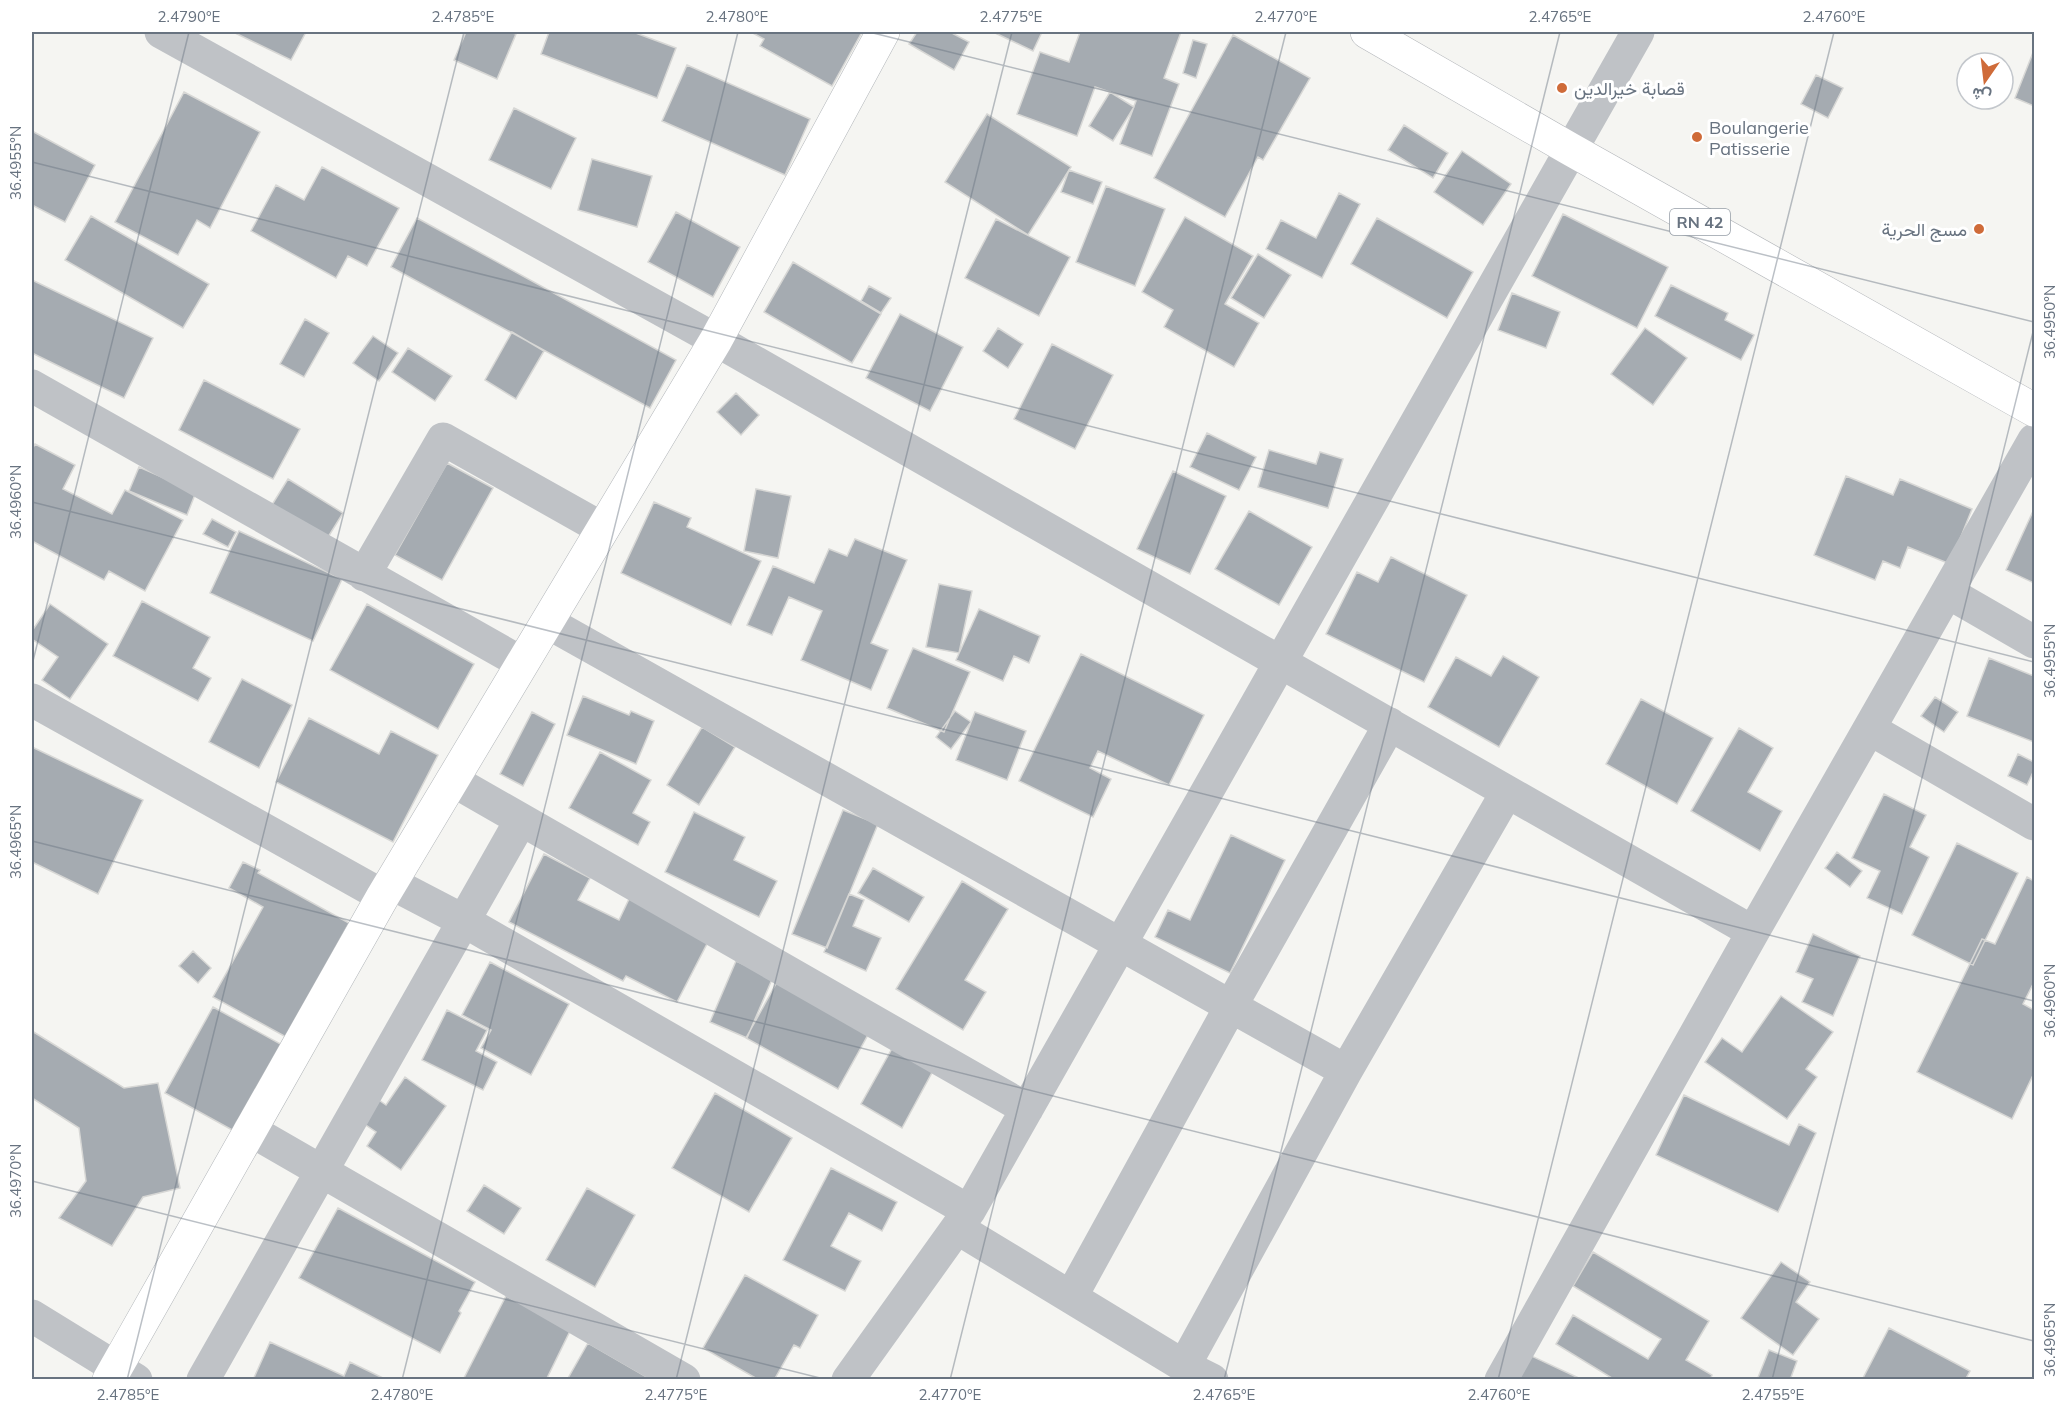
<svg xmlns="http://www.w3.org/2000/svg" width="2066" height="1411" font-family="Mulish,Vazirmatn,sans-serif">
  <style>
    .building { fill: #a5abb1; stroke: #d7d7d5; stroke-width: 1.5 }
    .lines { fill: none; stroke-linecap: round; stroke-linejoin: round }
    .secondary-casing { stroke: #b2b6ba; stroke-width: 34 }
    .primary-casing { stroke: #b3b6ba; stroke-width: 34 }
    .minor { stroke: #bfc2c6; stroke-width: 33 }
    .secondary { stroke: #fff; stroke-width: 33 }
    .primary { stroke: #fff; stroke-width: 33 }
    .ticks { fill: none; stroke: #687380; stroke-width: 1.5; stroke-opacity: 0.45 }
    .poi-dot { fill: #cf6b39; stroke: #fff; stroke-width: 2 }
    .labels { text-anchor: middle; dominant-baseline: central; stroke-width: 6; stroke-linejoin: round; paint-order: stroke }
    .shield { fill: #fff; stroke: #959da6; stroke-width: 1.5 }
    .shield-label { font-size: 16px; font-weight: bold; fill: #687380 }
    .poi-label { font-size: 18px; fill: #687380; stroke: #fff; text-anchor: start }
    .neatline { fill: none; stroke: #687380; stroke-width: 2 }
    .ticks-label { font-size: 15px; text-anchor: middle; fill: #687380 }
  </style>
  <rect width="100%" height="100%" fill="#f5f5f2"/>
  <!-- building -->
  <path class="building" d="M233 32H306L291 60Z
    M466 32H509L516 34 497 79 454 60Z
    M549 32H633L676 48 657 98 541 54Z
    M751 32H862L832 86 760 46 764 39Z
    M917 32H950L969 42 954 70 909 44Z
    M993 32H1042L1033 51Z
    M1080 32H1181L1164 78 1179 84 1152 156 1120 144 1136 101 1095 87 1077 136 1017 114 1040 52 1069 62Z
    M1233 35 1310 78 1263 160 1258 157 1225 217 1154 178Z
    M1193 40 1207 44 1196 78 1183 73Z
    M2034 50V106L2015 98Z
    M687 65 810 119 785 175 662 121Z
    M1816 75 1843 88 1828 118 1801 104Z
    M184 92 260 132 210 228 197 220 178 255 115 222Z
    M1110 92 1134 107 1113 141 1089 126Z
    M514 108 576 138 551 189 489 160Z
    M987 114 1071 167 1028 235 945 182Z
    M1404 125 1448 153 1433 178 1388 150Z
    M32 131 95 165 65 222 32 205Z
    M1462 151 1511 184 1483 225 1434 192Z
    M592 159 652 176 637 227 578 210Z
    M322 167 399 208 367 266 348 256 336 278 251 231 276 185 304 200Z
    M1069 170 1102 182 1093 204 1061 192Z
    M1106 186 1165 209 1135 286 1076 262Z
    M1339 193 1360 204 1322 278 1266 249 1281 220 1316 238Z
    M676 212 740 247 713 297 648 262Z
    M1563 214 1668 267 1637 328 1532 276Z
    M91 216 209 284 183 328 65 260Z
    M1185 217 1253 256 1225 304 1259 323 1234 367 1164 327 1173 310 1142 292Z
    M417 218 676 360 650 408 391 267Z
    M1377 218 1473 272 1447 318 1351 264Z
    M996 219 1070 257 1039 316 965 278Z
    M1258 254 1291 275 1264 318 1231 298Z
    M793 262 881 314 852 363 764 312Z
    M32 280 153 338 124 398 32 353Z
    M1671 285 1728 313 1725 320 1754 335 1741 360 1655 316Z
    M869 286 891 298 881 313 861 301Z
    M1512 293 1560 312 1546 348 1498 330Z
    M900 314 963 347 930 411 866 378Z
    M305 319 329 333 304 377 280 364Z
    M998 328 1023 344 1008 368 983 351Z
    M1645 328 1687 358 1653 405 1611 374Z
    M512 332 544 351 516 399 485 380Z
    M373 336 398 353 379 381 353 363Z
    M1052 344 1113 375 1075 449 1014 419Z
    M408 348 452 376 435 401 392 372Z
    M204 380 300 429 273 479 179 430Z
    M736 393 759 415 741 435 717 412Z
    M1207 433 1256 457 1239 490 1190 467Z
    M35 444 75 465 63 489 112 514 125 490 183 520 145 591 109 571 104 580 32 541V450Z
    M1269 450 1316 464 1320 452 1343 459 1328 508 1258 487Z
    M447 463 493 488 442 580 395 555Z
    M139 467 196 492 187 515 129 491Z
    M1173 471 1226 496 1190 574 1137 549Z
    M1846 476 1893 495 1900 479 1972 509 1950 564 1908 547 1900 568 1883 561 1875 580 1814 555Z
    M288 479 343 513 325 542 270 508Z
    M756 489 791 496 778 558 744 551Z
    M654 502 691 518 687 527 761 561 731 625 621 573Z
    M2034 509V583L2006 570Z
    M1249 511 1312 547 1279 605 1215 569Z
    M212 519 236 532 228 547 203 534Z
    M239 531 342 579 313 641 210 593Z
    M855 539 907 560 871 643 888 650 871 690 801 660 822 611 789 597 772 635 747 625 773 566 814 583 829 549 847 556Z
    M1391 557 1467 595 1424 682 1326 634 1357 572 1378 582Z
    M939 584 972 591 959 653 926 647Z
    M142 601 210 637 193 668 211 678 198 701 113 656Z
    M50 604 108 644 70 699 42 680 58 657 32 639V631Z
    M367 604 474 664 438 729 330 670Z
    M979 609 1040 636 1029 663 1014 656 1003 681 956 660Z
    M913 648 970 672 944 732 887 708Z
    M1081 654 1204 715 1169 785 1098 751 1090 768 1111 779 1093 817 1019 781Z
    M1503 656 1539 677 1499 747 1428 707 1456 657 1491 676Z
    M1989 658 2034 676V742L1967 716Z
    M242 679 292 705 259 768 209 742Z
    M583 696 629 715 631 711 654 721 636 764 567 735Z
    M1935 697 1958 712 1944 732 1921 716Z
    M1641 699 1713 738 1677 804 1606 764Z
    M955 711 971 722 951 749 936 737Z
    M532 712 555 724 523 786 500 774Z
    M975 712 1026 731 1007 780 956 760Z
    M309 718 379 754 391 731 438 755 393 842 276 782Z
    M702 727 735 747 699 805 667 785Z
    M1739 728 1773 748 1748 792 1782 811 1760 851 1691 811Z
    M32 747 143 800 98 894 32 862Z
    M600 752 651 780 633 813 650 822 638 845 569 808Z
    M2018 754 2034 762V770L2027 785 2008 776Z
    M1884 794 1926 815 1910 847 1929 857 1902 914 1867 898 1880 871 1852 858Z
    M843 810 878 824 827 948 792 934Z
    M694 812 745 837 734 860 777 881 759 917 665 872Z
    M1231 835 1285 860 1230 973 1155 937 1168 910 1190 920Z
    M1957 843 2018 873 1973 965 1912 935Z
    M1837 852 1862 871 1850 887 1825 868Z
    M544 854 590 878 578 900 619 920 630 897 710 938 677 1002 626 976 623 981 509 922Z
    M243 862 260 870 258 873 349 923 286 1037 213 997 263 907 229 888Z
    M873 868 924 897 909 922 858 893Z
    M2027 877 2034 881V982L2023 1004 2034 1010V1073L2012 1119 1917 1072 1982 939 1995 944Z
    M962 881 1008 909 965 980 986 992 963 1030 896 989Z
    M849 894 864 900 853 926 881 938 866 971 824 952Z
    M1813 934 1860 956 1833 1016 1802 1002 1813 979 1796 972Z
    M193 951 211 968 198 983 179 966Z
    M736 961 773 977 747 1038 710 1022Z
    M490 962 569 1004 531 1075 481 1048 491 1030 462 1015Z
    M777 982 869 1033 838 1089 746 1038Z
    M1781 996 1833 1032 1806 1069 1817 1077 1787 1119 1705 1062 1722 1038 1742 1052Z
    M213 1007 295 1052 234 1131 165 1093Z
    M447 1010 487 1030 476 1051 497 1062 483 1090 422 1060Z
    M32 1031 124 1088 158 1083 180 1188 143 1197 112 1246 59 1218 86 1181 79 1128 32 1098Z
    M894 1045 935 1067 902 1128 861 1104Z
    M405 1077 446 1106 401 1170 367 1146 376 1132 357 1119 373 1096 386 1105Z
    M715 1093 792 1138 749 1212 672 1168Z
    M1684 1095 1789 1145 1799 1124 1816 1133 1778 1212 1656 1155Z
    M831 1168 897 1202 882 1231 849 1213 831 1246 861 1261 845 1291 783 1260Z
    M484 1185 521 1208 504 1234 467 1211Z
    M587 1188 635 1215 595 1287 546 1260Z
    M338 1208 475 1282 459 1311 461 1313 440 1353 299 1278Z
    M1593 1252 1709 1321 1686 1360 1712 1375 1710 1380H1615L1556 1344 1573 1315 1648 1359 1661 1339 1573 1286Z
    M1781 1262 1810 1282 1796 1302 1819 1319 1793 1355 1741 1318Z
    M745 1275 818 1315 800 1348 794 1345 774 1380H759L703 1348Z
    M506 1296 571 1329 546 1380H463Z
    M1889 1328 1970 1371 1965 1380H1862Z
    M270 1342 344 1376 350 1362 387 1380H253Z
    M588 1343 652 1380H567Z
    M1769 1350 1797 1361 1790 1380H1757Z
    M1523 1352 1583 1380H1511Z"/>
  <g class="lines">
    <defs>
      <path id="secondary" d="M109 1380 383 896 716 340 883 32"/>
      <path id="primary" d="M1367 32 1570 149 2034 410"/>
    </defs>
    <!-- secondary casing -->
    <use href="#secondary" class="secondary-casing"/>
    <!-- primary casing -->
    <use href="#primary" class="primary-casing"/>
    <!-- minor -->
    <path class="minor" d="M161 32 716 340 1753 932
      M32 386 522 663
      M364 575 443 439 603 529
      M1949 593 2034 642
      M547 622 1346 1071
      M32 700 383 896
      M1870 729 2034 824
      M452 780 1027 1109
      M391 883 464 921 969 1211
      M250 1130 684 1380
      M957 1228 1184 1366 1212 1380
      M1071 1297 1231 1006 1390 724
      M32 1316 136 1380
      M1184 1366 1346 1071 1507 792
      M203 1380 521 820
      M848 1380 969 1211 1638 32
      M1501 1380 1753 932 2034 440"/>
    <!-- secondary -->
    <use href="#secondary" class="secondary"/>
    <!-- primary -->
    <use href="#primary" class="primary"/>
  </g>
  <!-- ticks -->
  <path class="ticks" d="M869 32 2034 322M32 162 2034 662M32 502 2034 1001M32 665 189 32M32 841 2034 1341M32 1181 828 1380M127 1380 464 32M402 1380 738 32M676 1380 1012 32M950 1380 1286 32M1224 1380 1560 32M1498 1380 1834 32M1772 1380 2034 328"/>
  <!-- markers -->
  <g class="poi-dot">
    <circle cx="1562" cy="88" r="6"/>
    <circle cx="1697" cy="137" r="6"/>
    <circle cx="1979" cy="229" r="6"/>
  </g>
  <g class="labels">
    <!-- shield labels -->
    <rect class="shield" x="1670" y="209" width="60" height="26" rx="4.5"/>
    <g class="shield-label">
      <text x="1700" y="222">RN 42</text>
    </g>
    <!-- poi labels -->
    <g class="poi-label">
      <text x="1574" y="88">قصابة خيرالدين</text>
      <text x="1709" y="127">Boulangerie<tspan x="1709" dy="21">Patisserie</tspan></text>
      <text x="1967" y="229" text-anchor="end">مسج الحرية</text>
    </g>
  </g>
  <!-- border -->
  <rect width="2066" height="1411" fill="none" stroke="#ffffff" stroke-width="66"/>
  <!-- north arrow -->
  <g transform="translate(1985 81) rotate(194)"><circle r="28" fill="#ffffff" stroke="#c3c7cc" stroke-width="1.5"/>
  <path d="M0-4.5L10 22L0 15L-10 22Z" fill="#cf6b39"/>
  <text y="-9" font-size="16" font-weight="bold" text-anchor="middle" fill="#687380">ش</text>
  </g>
  <rect x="33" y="33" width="2000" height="1345" class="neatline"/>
  <g class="ticks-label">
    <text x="189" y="22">2.4790°E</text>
    <text x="463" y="22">2.4785°E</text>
    <text x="737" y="22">2.4780°E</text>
    <text x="1011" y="22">2.4775°E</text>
    <text x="1286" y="22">2.4770°E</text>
    <text x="1560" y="22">2.4765°E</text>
    <text x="1834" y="22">2.4760°E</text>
    <text transform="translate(16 163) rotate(-90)" y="5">36.4955°N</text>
    <text transform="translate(2050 322) rotate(-90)" y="5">36.4950°N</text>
    <text transform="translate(16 502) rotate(-90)" y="5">36.4960°N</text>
    <text transform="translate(2050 661) rotate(-90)" y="5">36.4955°N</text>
    <text transform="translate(16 842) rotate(-90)" y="5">36.4965°N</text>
    <text transform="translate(2050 1001) rotate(-90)" y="5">36.4960°N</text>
    <text transform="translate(16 1181) rotate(-90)" y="5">36.4970°N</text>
    <text transform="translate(2050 1340) rotate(-90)" y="5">36.4965°N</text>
    <text x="128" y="1400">2.4785°E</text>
    <text x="402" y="1400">2.4780°E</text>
    <text x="676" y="1400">2.4775°E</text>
    <text x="950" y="1400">2.4770°E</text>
    <text x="1224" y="1400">2.4765°E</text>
    <text x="1499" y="1400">2.4760°E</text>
    <text x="1773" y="1400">2.4755°E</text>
  </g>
</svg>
